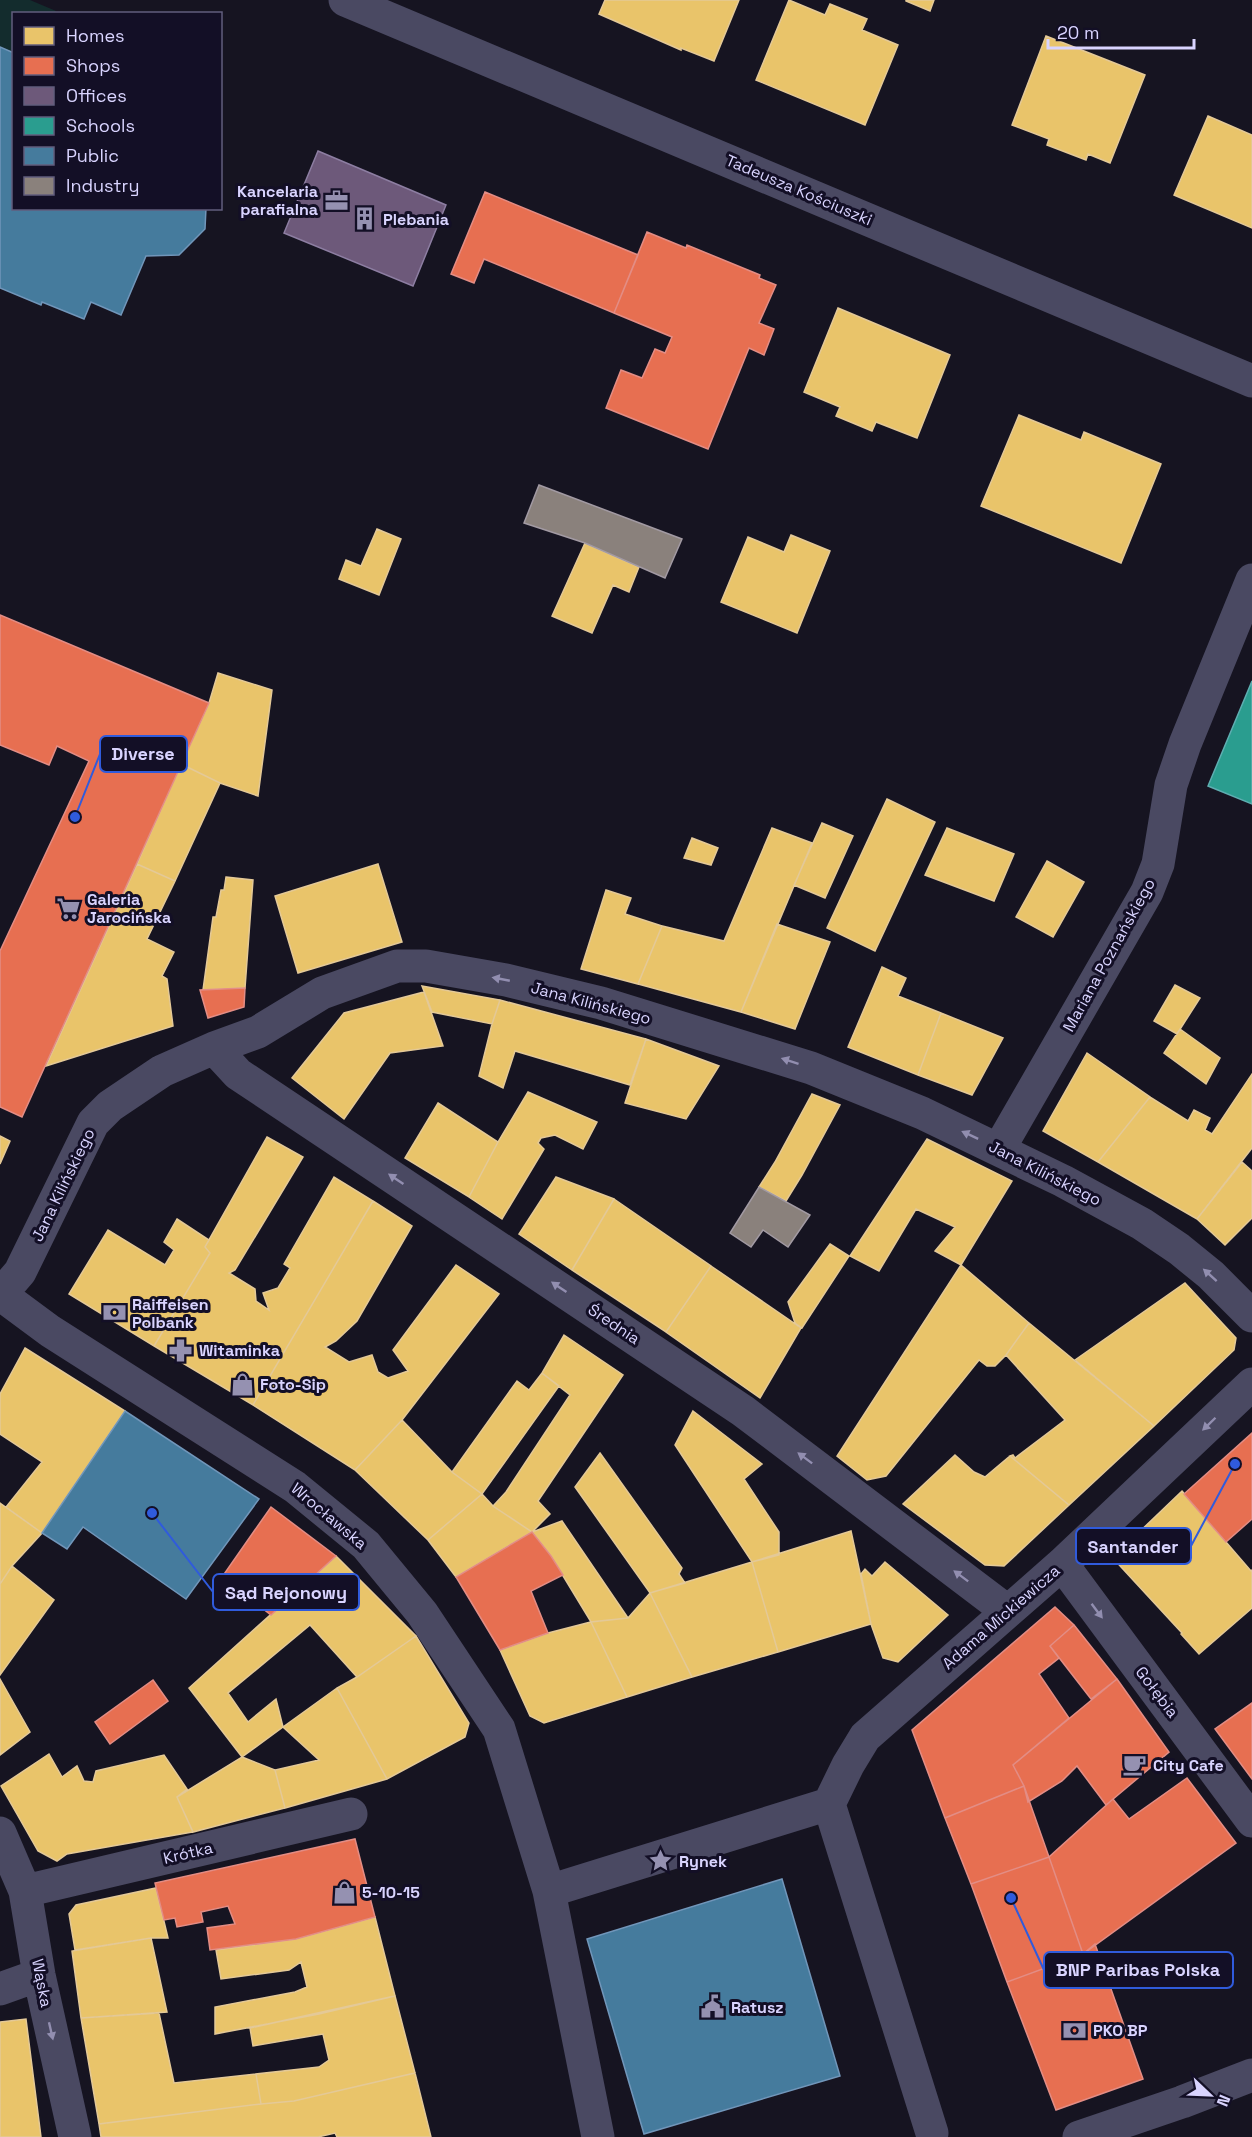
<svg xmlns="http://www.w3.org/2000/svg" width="1252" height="2137" font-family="'Space Grotesk',sans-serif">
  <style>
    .green { fill: #132c2d }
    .homes { fill: #e9c46a; stroke: #e4c997; stroke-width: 1.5 }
    .shops { fill: #e76f51; stroke: #e38d85; stroke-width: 1.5 }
    .offices { fill: #6d597a; stroke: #8d7ea2; stroke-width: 1.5 }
    .schools { fill: #2a9d8f; stroke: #5eaeb1; stroke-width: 1.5 }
    .public { fill: #457b9d; stroke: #7196ba; stroke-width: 1.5 }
    .industry { fill: #8a817c; stroke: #a29aa3; stroke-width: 1.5 }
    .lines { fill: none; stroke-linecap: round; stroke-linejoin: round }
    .minor { stroke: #4a4962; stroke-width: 33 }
    .oneway { fill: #928eb0 }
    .labels { text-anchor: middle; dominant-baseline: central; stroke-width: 6; stroke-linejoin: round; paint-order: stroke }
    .street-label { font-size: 16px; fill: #d9d4ff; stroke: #130f26 }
    .poi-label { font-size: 16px; font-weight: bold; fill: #d9d4ff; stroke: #130f26; text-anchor: start }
    .leader { fill: none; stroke: #305bdc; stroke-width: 2 }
    .callout-dot { fill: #305bdc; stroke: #130f26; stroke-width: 2 }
    .callout { fill: #130f26; stroke: #305bdc; stroke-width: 2 }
    .callout-label { font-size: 18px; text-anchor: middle; font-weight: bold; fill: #d9d4ff }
  </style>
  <rect width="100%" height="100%" fill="#161421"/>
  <!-- green -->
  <path class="green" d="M0 0H30L56 11 55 13 14 14 13 54 0 49Z"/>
  <!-- homes -->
  <path class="homes" d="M605 0H739L714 61 681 48V50L599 14Z
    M789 0 825 15 830 4 867 19 862 30 898 45 865 125 756 80Z
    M906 0H934L930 11 906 1Z
    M1046 36 1145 75 1110 163 1088 154 1086 160 1047 145 1049 139 1012 125Z
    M1208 116 1252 135V228L1174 195Z
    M838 308 950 355 917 438 876 422 872 431 836 416 840 407 804 392Z
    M1019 415 1081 440 1084 432 1161 464 1121 563 981 506Z
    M377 529 401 539 379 595 339 579 346 560 361 566Z
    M791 535 830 551 797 633 721 602 748 537 784 552Z
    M585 543 639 567 629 592 613 585 592 633 552 616Z
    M218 673 272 690 258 796 220 783 181 764 209 703Z
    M181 764 220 783 175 881 137 864Z
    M887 799 935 822 875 951 827 928Z
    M822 823 853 836 825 898 794 885Z
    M772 828 812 843 741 1012 638 984 662 926 724 941Z
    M947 828 1014 854 994 901 925 875Z
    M692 838 718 848 711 865 684 858Z
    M1047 861 1084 882 1053 937 1016 917Z
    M137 864 175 881 147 939 174 952 162 976 167 979 173 1026 46 1066Z
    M378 864 402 942 298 973 275 896Z
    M226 877 253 880 245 988 203 990 213 917H216L221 890H224Z
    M606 890 631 898 625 914 662 926 638 984 581 969Z
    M777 924 830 942 795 1029 741 1012Z
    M882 967 906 978 898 996 941 1013 918 1075 848 1047Z
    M1175 985 1200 998 1177 1034 1154 1021Z
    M422 986 500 1000 492 1024 432 1012Z
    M424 992 443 1046 390 1053 344 1119 292 1078 344 1013Z
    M500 1000 646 1039 630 1085 515 1051 503 1088 479 1076 492 1024Z
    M941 1013 1003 1038 972 1095 918 1075Z
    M1180 1029 1220 1058 1206 1084 1164 1053Z
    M646 1039 719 1066 686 1119 625 1103Z
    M1087 1053 1150 1097 1098 1162 1043 1131Z
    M1252 1074V1148L1197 1219 1098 1162 1150 1097 1188 1121 1194 1110 1210 1118 1205 1130 1212 1134Z
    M528 1092 597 1122 583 1149 555 1135 541 1138 538 1143 544 1149 502 1219 469 1197 498 1142Z
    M812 1094 840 1105 802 1175 786 1201 759 1187 775 1162Z
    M438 1103 498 1142 469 1197 405 1158Z
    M0 1136 10 1141 0 1164Z
    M267 1137 303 1157 235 1270 229 1273 255 1289 256 1301 269 1310 263 1293 278 1288 290 1268 284 1264 334 1177 373 1201 253 1405 154 1346 210 1253 205 1247Z
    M927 1139 1012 1181 961 1265 935 1251 955 1227 916 1209 879 1271 850 1256Z
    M1242 1162 1252 1171V1218L1225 1245 1197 1219Z
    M556 1177 614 1199 572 1270 519 1234Z
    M614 1199 711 1266 666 1332 572 1270Z
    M373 1201 412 1226 357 1321 336 1341 325 1347 349 1362 372 1355 378 1372 388 1378 408 1371 393 1350 456 1265 499 1294 402 1420 355 1470 253 1405Z
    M177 1219 209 1240 205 1247 210 1253 154 1346 69 1294 108 1230 165 1265 174 1250 164 1242Z
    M830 1244 849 1256 802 1328 795 1323 788 1302Z
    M961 1265 1029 1323 1006 1355 995 1366H987L979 1360 886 1476 867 1480 837 1456Z
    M711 1266 801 1328 760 1398 666 1332Z
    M1185 1283 1236 1338 1234 1350 1154 1426 1075 1360Z
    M1029 1323 1154 1426 1069 1505 1010 1456 1013 1455 1015 1458 1065 1420 1006 1355Z
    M564 1335 623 1375 538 1501 550 1514 532 1532 493 1506 506 1492 570 1395 542 1373Z
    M25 1348 125 1411 42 1533 6 1507 42 1462 0 1434V1394Z
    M542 1373 559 1386 482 1494 452 1472 517 1381 529 1390Z
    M693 1411 762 1464 744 1479 779 1532V1555L752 1562 675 1445Z
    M402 1420 452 1472 482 1494 428 1540 355 1470Z
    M600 1453 682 1568 679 1574 685 1583 650 1593 575 1487Z
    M955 1455 974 1472 985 1477 1010 1456 1069 1505 1004 1566 985 1565 903 1504Z
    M1182 1491 1251 1571 1252 1570V1608L1199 1654 1181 1634 1182 1633 1110 1555 1131 1534 1133 1538Z
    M482 1494 493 1506 532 1532 456 1577 428 1540Z
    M0 1503 42 1533 12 1566 0 1584Z
    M562 1521 628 1618 591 1622 551 1556 532 1532Z
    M851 1531 871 1624 778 1652 752 1562Z
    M336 1556 416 1636 357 1677 310 1625 228 1693 248 1722 276 1699 283 1727 242 1757 189 1688Z
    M752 1562 778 1652 692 1677 650 1593Z
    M885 1562 948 1615 898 1662 883 1658 871 1624 861 1574 865 1569 872 1576Z
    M12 1566 54 1600 0 1675V1584Z
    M650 1593 692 1677 627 1697 591 1622 628 1618Z
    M591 1622 627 1697 544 1723 530 1716 500 1650 548 1633Z
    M416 1636 469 1723 465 1737 387 1779 337 1688 357 1677Z
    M0 1679 30 1732 0 1755Z
    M337 1688 387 1779 285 1808 275 1770 319 1760 283 1727Z
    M49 1754 62 1777 77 1766 84 1781 93 1782 96 1771 164 1755 187 1789 177 1797 193 1832 67 1854 57 1861 38 1851 1 1786Z
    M242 1757 275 1770 285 1808 193 1832 177 1797Z
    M156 1888 168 1938H151L75 1950 69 1914 76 1905Z
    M375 1917 395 1996 319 2014 215 2034V2007L295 1992 307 1987 301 1962 289 1970 221 1979 216 1950 296 1939Z
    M151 1938 167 2012 81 2018 72 1951Z
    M395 1996 415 2073 294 2101 261 2104 256 2074 319 2067 329 2060 323 2034 253 2046 250 2028Z
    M159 2013 174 2083 256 2074 261 2104 99 2124 81 2018Z
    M26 2019 41 2137H0V2022Z
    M415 2073 431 2137H337L335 2133 318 2137H101L99 2124 261 2104 294 2101Z"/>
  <!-- shops -->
  <path class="shops" d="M485 192 638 255 614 313 484 259 474 283 451 274Z
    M647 232 686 248 687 245 760 275 759 278 776 285 759 323 774 329 764 355 749 348 708 449 606 408 621 370 642 378 655 349 665 353 672 337 614 313Z
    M0 615 209 703 22 1117 0 1107V951L89 761 57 746 49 765 0 745Z
    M245 988 244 1007 208 1018 200 990Z
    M1252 1433V1519L1226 1542 1184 1494Z
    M271 1507 336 1556 271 1615 222 1577Z
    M532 1532 551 1556 563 1575 531 1591 548 1633 500 1650 456 1577Z
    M1055 1607 1074 1625 1050 1646 1059 1658 1039 1674 1069 1718 1013 1765 1024 1786 945 1818 912 1730Z
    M1074 1625 1117 1679 1091 1699 1050 1646Z
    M1117 1679 1169 1752 1106 1805 1077 1766 1062 1781 1028 1802 1024 1786 1013 1765Z
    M153 1680 168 1701 110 1744 95 1722Z
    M1252 1703V1779L1215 1729Z
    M1187 1778 1236 1843 1083 1954 1049 1857 1113 1799 1129 1819Z
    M1024 1786 1049 1857 971 1884 945 1818Z
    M355 1839 375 1917 296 1939 210 1950 207 1928 235 1924 228 1906 201 1912 203 1922 177 1927 175 1918 164 1920 155 1883Z
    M1049 1857 1083 1954 1007 1982 971 1884Z
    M1095 1944 1143 2079 1056 2110 1007 1982 1083 1954Z"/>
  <!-- offices -->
  <path class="offices" d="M318 151 446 205 413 286 284 233Z"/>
  <!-- schools -->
  <path class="schools" d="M1252 681V804L1208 786Z"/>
  <!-- public -->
  <path class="public" d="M0 47 14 53V208H206L205 229 179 255 146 256 121 315 91 302 84 319 42 302 41 305 0 288Z
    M125 1411 259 1499 186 1599 83 1527 67 1549 42 1533Z
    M782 1879 840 2076 644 2134 587 1939Z"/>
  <!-- industry -->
  <path class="industry" d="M539 485 682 539 665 578 585 543 524 523Z
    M759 1187 810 1215 788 1247 763 1230 751 1247 730 1233Z"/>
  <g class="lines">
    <!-- minor -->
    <path class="minor" d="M345 0 1252 381
      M214 1048 238 1074 743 1411 1007 1611
      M999 1149 1147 892 1158 864 1171 785 1185 744 1252 580
      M0 1294 50 1331 295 1487 366 1545 422 1613 499 1729 549 1891 598 2137
      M1 1294 20 1272 93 1123 110 1106 162 1071 214 1048 258 1032 322 993 397 966H426L506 980 601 1003 811 1068 922 1113 1063 1181 1142 1224 1179 1249 1211 1275 1252 1316
      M1062 1564 1252 1821
      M829 1804 932 2133
      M0 1833 25 1891 39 1975 75 2137
      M25 1891 351 1814
      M549 1891 829 1804 848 1765 865 1737 1062 1564 1252 1384
      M0 1989 39 1975
      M1079 2137 1182 2102 1252 2075"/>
  </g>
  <!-- one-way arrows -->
  <defs><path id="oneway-solid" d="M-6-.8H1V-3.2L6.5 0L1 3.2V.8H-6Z" transform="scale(1.5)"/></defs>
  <g class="oneway">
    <use href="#oneway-solid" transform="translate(501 979) rotate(-169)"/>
    <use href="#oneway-solid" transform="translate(790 1061) rotate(-162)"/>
    <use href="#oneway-solid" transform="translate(970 1135) rotate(-155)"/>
    <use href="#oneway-solid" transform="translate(396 1179) rotate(-146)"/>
    <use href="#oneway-solid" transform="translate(1210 1275) rotate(-138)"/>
    <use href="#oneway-solid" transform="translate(559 1287) rotate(-146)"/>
    <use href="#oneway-solid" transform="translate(1209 1424) rotate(136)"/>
    <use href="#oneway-solid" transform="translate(805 1458) rotate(-143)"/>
    <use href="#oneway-solid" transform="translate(961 1576) rotate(-143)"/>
    <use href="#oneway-solid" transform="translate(1097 1611) rotate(53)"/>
    <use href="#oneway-solid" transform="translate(51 2031) rotate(77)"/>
  </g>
  <!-- icons -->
  <defs>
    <symbol id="office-bare" viewBox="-9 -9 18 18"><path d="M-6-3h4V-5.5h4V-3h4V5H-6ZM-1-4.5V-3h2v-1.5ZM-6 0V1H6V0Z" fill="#9591b1" stroke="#130f26" stroke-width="2.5" paint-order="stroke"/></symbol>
    <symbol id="building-bare" viewBox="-9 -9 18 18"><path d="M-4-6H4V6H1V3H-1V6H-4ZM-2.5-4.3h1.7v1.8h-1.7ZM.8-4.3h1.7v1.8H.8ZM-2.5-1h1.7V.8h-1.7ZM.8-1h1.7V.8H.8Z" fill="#9591b1" stroke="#130f26" stroke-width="2.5" paint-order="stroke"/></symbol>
    <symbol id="supermarket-bare" viewBox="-9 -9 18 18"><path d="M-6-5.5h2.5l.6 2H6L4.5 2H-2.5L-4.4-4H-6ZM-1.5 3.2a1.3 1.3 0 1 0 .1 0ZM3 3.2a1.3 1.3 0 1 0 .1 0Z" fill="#9591b1" stroke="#130f26" stroke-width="2.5" paint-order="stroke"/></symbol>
    <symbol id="bank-bare" viewBox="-9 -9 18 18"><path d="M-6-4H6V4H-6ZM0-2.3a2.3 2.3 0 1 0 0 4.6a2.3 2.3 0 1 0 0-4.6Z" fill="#9591b1" stroke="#130f26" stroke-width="2.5" paint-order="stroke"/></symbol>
    <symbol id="pharmacy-bare" viewBox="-9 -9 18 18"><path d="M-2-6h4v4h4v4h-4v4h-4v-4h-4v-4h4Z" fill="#9591b1" stroke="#130f26" stroke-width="2.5" paint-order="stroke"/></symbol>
    <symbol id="shop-bare" viewBox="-9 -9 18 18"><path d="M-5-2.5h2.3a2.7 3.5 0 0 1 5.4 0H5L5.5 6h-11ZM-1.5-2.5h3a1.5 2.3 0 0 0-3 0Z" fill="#9591b1" stroke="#130f26" stroke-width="2.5" paint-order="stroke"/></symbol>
    <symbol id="cafe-bare" viewBox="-9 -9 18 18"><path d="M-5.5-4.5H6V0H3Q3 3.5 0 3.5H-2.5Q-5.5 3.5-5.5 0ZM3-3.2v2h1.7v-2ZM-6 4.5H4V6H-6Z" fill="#9591b1" stroke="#130f26" stroke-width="2.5" paint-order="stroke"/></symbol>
    <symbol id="sight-bare" viewBox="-9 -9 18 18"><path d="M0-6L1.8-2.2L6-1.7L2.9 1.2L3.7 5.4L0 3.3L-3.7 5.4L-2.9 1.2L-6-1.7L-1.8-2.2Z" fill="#9591b1" stroke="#130f26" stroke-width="2.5" paint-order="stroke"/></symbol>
    <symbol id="civic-bare" viewBox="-9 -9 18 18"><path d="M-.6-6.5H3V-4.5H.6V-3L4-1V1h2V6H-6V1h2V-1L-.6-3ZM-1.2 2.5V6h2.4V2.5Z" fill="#9591b1" stroke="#130f26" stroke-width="2.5" paint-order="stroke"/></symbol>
  </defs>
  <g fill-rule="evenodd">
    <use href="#office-bare" x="320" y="184" width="33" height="33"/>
    <use href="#building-bare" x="348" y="202" width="33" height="33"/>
    <use href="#supermarket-bare" x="52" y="892" width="33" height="33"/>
    <use href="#bank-bare" x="98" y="1296" width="33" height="33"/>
    <use href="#pharmacy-bare" x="164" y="1334" width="33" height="33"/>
    <use href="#shop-bare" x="226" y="1368" width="33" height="33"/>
    <use href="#cafe-bare" x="1118" y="1748" width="33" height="33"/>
    <use href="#sight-bare" x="644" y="1844" width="33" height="33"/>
    <use href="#shop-bare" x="328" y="1876" width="33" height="33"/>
    <use href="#civic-bare" x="696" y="1990" width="33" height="33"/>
    <use href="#bank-bare" x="1058" y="2014" width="33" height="33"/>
  </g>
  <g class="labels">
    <!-- street labels -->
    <g class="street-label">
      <text transform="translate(799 190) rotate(23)">Tadeusza Kościuszki</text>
      <text transform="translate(1109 955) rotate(-61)">Mariana Poznańskiego</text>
      <text transform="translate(591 1003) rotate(15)">Jana Kilińskiego</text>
      <text transform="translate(1045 1173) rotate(27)">Jana Kilińskiego</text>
      <text transform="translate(63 1185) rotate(-64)">Jana Kilińskiego</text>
      <text transform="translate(614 1324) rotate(34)">Średnia</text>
      <text transform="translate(329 1516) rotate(40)">Wrocławska</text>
      <text transform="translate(1001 1617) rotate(-41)">Adama Mickiewicza</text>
      <text transform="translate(1157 1692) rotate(53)">Gołębia</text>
      <text transform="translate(188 1853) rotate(-13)">Krótka</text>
      <text transform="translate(42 1983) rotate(79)">Wąska</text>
    </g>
    <!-- poi labels -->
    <g class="poi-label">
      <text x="318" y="191" text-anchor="end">Kancelaria<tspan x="318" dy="18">parafialna</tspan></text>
      <text x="383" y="219">Plebania</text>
      <text x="87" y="899">Galeria<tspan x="87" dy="18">Jarocińska</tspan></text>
      <text x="132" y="1304">Raiffeisen<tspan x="132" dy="18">Polbank</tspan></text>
      <text x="199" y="1350">Witaminka</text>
      <text x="260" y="1384">Foto-Sip</text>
      <text x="1153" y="1765">City Cafe</text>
      <text x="679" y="1861">Rynek</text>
      <text x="362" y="1892">5-10-15</text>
      <text x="731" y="2007">Ratusz</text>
      <text x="1093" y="2030">PKO BP</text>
    </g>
  </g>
  <!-- callouts -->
  <path class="leader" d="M75 817L100 754M1235 1464L1191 1546M152 1513L213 1592M1011 1898L1044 1970"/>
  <g class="callout-dot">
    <circle cx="75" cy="817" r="6"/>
    <circle cx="1235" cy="1464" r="6"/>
    <circle cx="152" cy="1513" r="6"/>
    <circle cx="1011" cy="1898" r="6"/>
  </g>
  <g class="callout">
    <rect x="100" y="736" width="87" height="36" rx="6"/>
    <rect x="1076" y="1528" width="115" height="36" rx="6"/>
    <rect x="213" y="1574" width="146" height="36" rx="6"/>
    <rect x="1044" y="1952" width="189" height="36" rx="6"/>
  </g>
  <g class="callout-label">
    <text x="143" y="760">Diverse</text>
    <text x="1133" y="1553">Santander</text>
    <text x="286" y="1599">Sąd Rejonowy</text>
    <text x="1138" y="1976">BNP Paribas Polska</text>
  </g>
  <!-- legend -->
  <rect x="12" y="12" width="210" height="198" fill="#130f26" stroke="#625e7d" stroke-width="1.5"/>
  <rect x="24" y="27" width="30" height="18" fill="#e9c46a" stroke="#625e7d" stroke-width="1.5"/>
  <text x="66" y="42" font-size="18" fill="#d9d4ff">Homes</text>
  <rect x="24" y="57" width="30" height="18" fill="#e76f51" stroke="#625e7d" stroke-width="1.5"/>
  <text x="66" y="72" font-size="18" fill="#d9d4ff">Shops</text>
  <rect x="24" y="87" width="30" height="18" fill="#6d597a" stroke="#625e7d" stroke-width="1.5"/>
  <text x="66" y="102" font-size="18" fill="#d9d4ff">Offices</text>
  <rect x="24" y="117" width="30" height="18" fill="#2a9d8f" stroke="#625e7d" stroke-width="1.5"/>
  <text x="66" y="132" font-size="18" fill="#d9d4ff">Schools</text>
  <rect x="24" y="147" width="30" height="18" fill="#457b9d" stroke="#625e7d" stroke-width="1.5"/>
  <text x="66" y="162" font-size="18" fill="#d9d4ff">Public</text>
  <rect x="24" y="177" width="30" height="18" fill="#8a817c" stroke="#625e7d" stroke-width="1.5"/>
  <text x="66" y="192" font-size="18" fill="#d9d4ff">Industry</text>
  <!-- north arrow -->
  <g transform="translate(1210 2095) rotate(113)" stroke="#130f26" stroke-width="4.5" paint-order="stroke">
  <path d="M0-4.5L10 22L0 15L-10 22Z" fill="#d9d4ff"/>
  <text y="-9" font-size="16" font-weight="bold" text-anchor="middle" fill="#d9d4ff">N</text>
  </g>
  <!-- scale -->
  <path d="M1048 39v9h146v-9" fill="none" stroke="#d9d4ff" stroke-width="3"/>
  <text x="1057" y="39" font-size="18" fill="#d9d4ff" stroke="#130f26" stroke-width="4.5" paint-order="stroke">20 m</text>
</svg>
